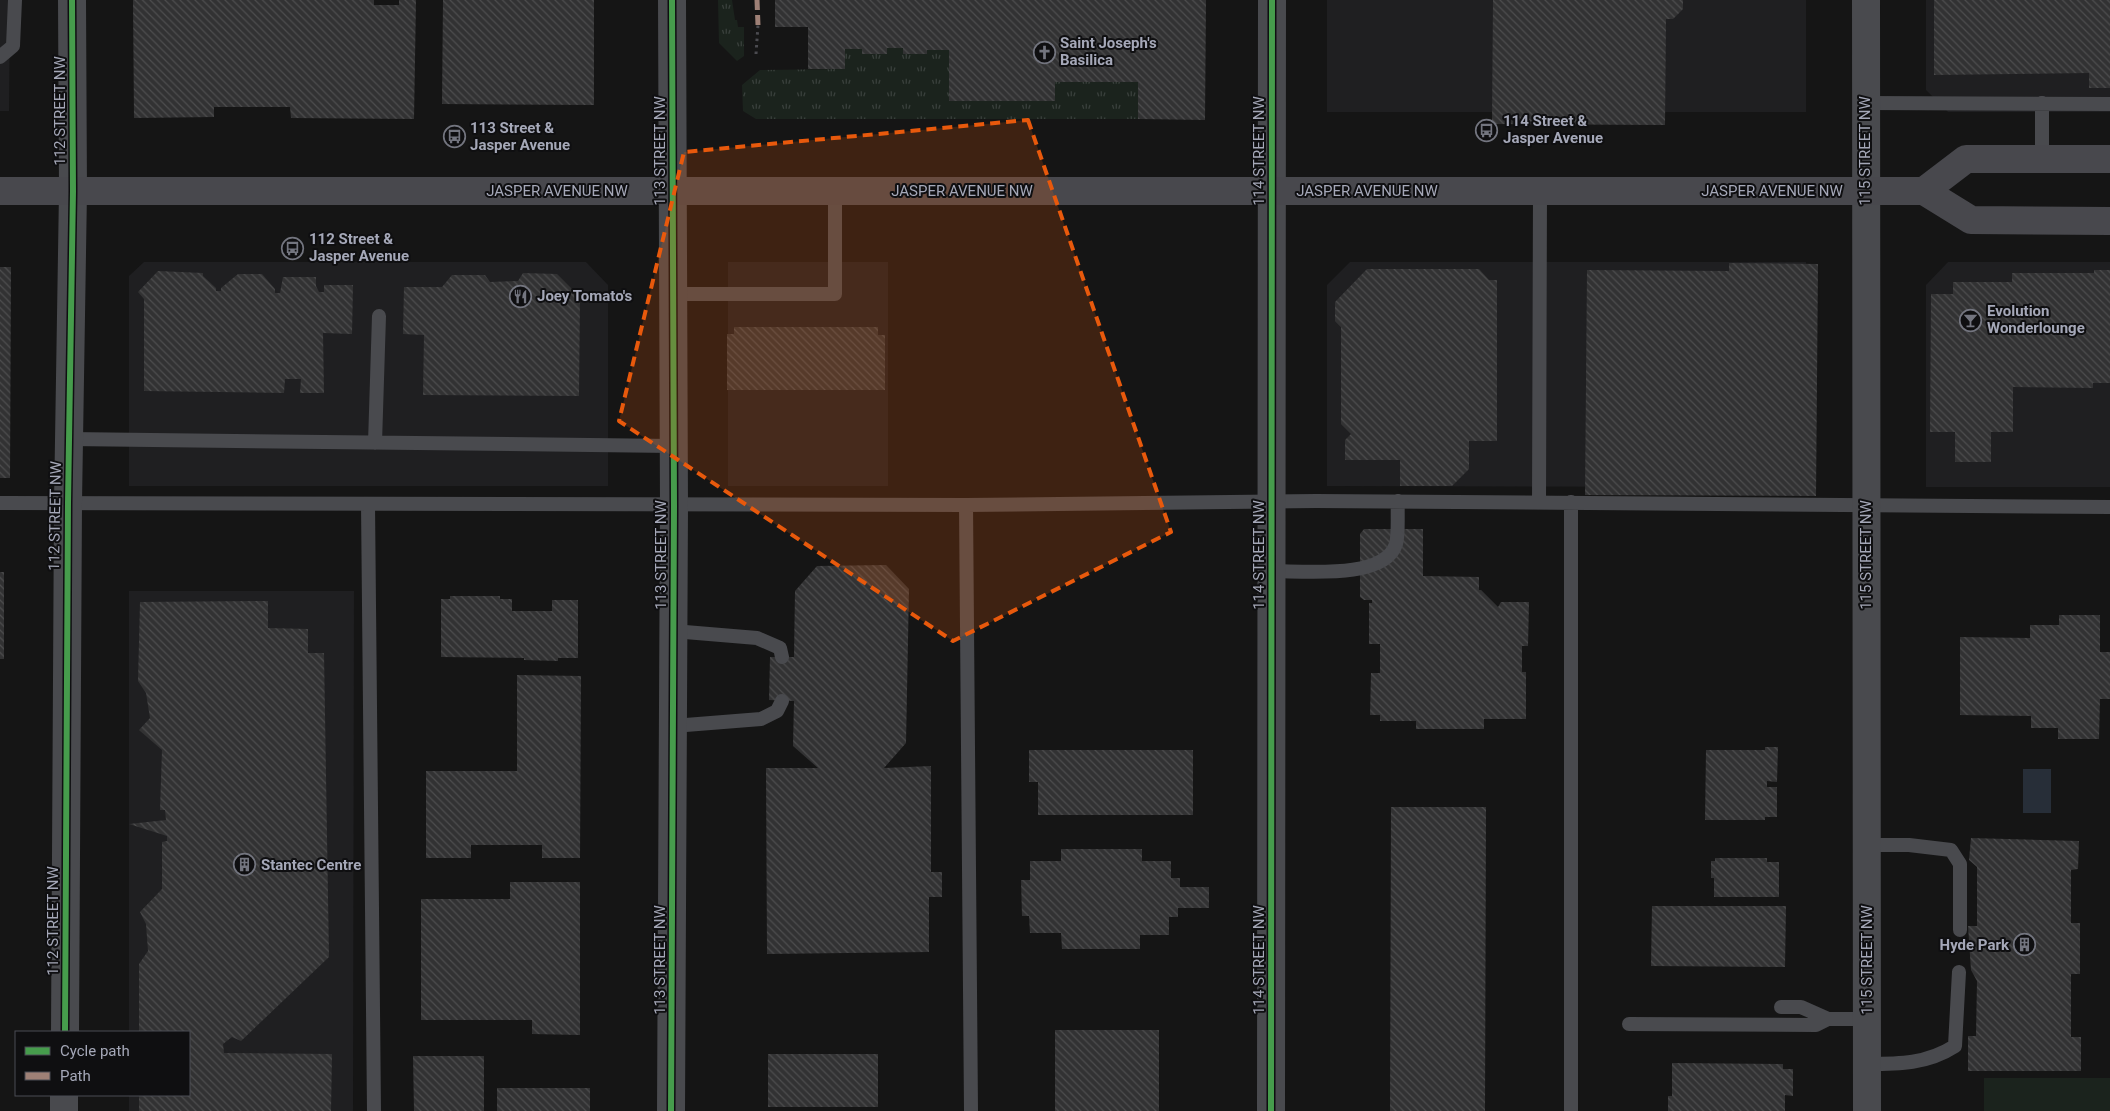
<svg xmlns="http://www.w3.org/2000/svg" width="2110" height="1111" font-family="Roboto,sans-serif">
  <style>
    .built { fill: #1f1f21 }
    .grass { fill: url(#grass-tufts) }
    .garden { fill: #1b231d }
    .water { fill: #272e38 }
    .building { fill: url(#building-back-hatch) }
    .lines { fill: none; stroke-linecap: round; stroke-linejoin: round }
    .path { stroke: #4b4b50; stroke-width: 3; stroke-dasharray: 2.5 4; stroke-linecap: butt }
    .lane { stroke: #494a4e; stroke-width: 14 }
    .street { stroke: #494a4e; stroke-width: 28 }
    .secondary { stroke: #48484d; stroke-width: 28 }
    .quiet { stroke: #9e8076; stroke-width: 5; stroke-dasharray: 10 5; stroke-linecap: butt }
    .cycleway-casing { stroke: #0f0f11; stroke-width: 9 }
    .cycleway { stroke: #469c4c; stroke-width: 6 }
    .marked { fill: #e8590c; fill-opacity: 0.2; stroke: #e8590c; stroke-width: 4; stroke-dasharray: 10 6; stroke-linejoin: round }
    .labels { text-anchor: middle; dominant-baseline: central; stroke-width: 4; stroke-linejoin: round; paint-order: stroke }
    .poi-label { font-size: 15px; font-weight: bold; fill: #a5a8b8; stroke: #0f0f11; text-anchor: start }
    .street-label { font-size: 15px; fill: #a5a8b8; stroke: #0f0f11 }
  </style>
  <defs>
    <pattern id="grass-tufts" width="24" height="20" patternUnits="userSpaceOnUse" patternTransform="scale(1.25)"><rect width="24" height="20" fill="#1b231d"/><path d="M3 7l-1-3M5 7V3M7 7l1-3M15 17l-1-3M17 17v-4M19 17l1-3" fill="none" stroke="#39403c"/></pattern>
    <pattern id="building-back-hatch" width="6" height="6" patternUnits="userSpaceOnUse" patternTransform="scale(1.25)"><rect width="6" height="6" fill="#323233"/><path d="M-1 5l2 2M0 0l6 6M5-1l2 2" fill="none" stroke="#4d4d4e"/></pattern>
  </defs>
  <rect width="100%" height="100%" fill="#151515"/>
  <!-- built -->
  <path class="built" d="M0 0H10L9 111H0Z
    M1327 0H1806V112H1327Z
    M1926 0H2110V112H1948L1926 90Z
    M144 262H586L608 285V486H129V276Z
    M728 262H888V486H728Z
    M1350 262H1806V487L1327 486V285Z
    M1948 262H2110V487H1926V285Z
    M129 591H354L353 1111H129V1095H189V1032H129Z"/>
  <!-- grass -->
  <path class="grass" d="M718 0H732L735 20H737L738 27H744V56L737 61 719 43Z
    M887 48H903V54H927V50H949L1055 101V82H1138V119H756L743 111 742 85 760 70 845 69V49H862L863 54H886Z"/>
  <!-- garden -->
  <path class="garden" d="M1984 1078H2110V1111H1984Z"/>
  <!-- water -->
  <path class="water" d="M2023 769H2051V813H2023Z"/>
  <!-- building -->
  <path class="building" d="M133 0H374V5H399V0H416L414 119 291 118 290 107H214V117L134 118Z
    M443 0H594V105L442 104Z
    M775 0H1206L1205 120 1138 119V82H1055V101H949V50H927V54H903V48H887V54H862V49H845V69H808V27H775Z
    M1493 0H1683V9L1673 19H1666L1665 125 1492 124Z
    M1934 0H2110V88H2089V73L1934 75Z
    M1729 263 1818 264 1816 496 1585 495 1587 270 1729 271Z
    M0 267H11L10 478H0Z
    M1367 269H1479L1489 280H1497V441H1469V469L1452 486H1400V460H1345V440L1351 434 1341 424V327L1335 321V302Z
    M2094 270H2110V383H2093V388L2013 387V432H1991V462H1955V432H1930L1931 294H1953V282H2012V273H2094Z
    M158 271 203 273V276L216 288V291H221V288L238 274H262L275 289V293H280L283 277H316V286L319 292H324V285H353L352 334 323 333 324 393H300L301 379H285L284 393 144 391V299L138 292Z
    M523 273 557 274 580 297 579 396 423 395 424 335 403 334 404 287H442L452 275H485L490 282 518 281Z
    M734 327H878V335H885V390H727V334H734Z
    M1364 529H1423V576L1479 577V590H1481L1498 607 1501 602H1529L1528 646H1522V672H1526V719H1484V729H1416V721H1380V715H1370L1371 673H1380V644H1369V603H1372V600H1364L1360 597V534Z
    M886 565 909 589 906 743 884 768 931 766V872H942V897H929V952L767 954 766 768H818L793 746 794 701 769 700 770 657H794L795 591 817 566Z
    M0 572H4V659H0Z
    M450 596H500V599H512V611H552V600H578V658H558V661L524 660V658L441 657V599H450Z
    M268 601V628L308 629V653H324L329 957 241 1041 232 1037 223 1044 224 1053 332 1054 331 1111H139V1095H189V1032H139V964L148 951 146 924 140 912 162 889V842L167 841V836L129 824 166 820 165 810H160L162 750 139 730 150 718 146 693 138 681 140 602Z
    M2059 615H2100V652H2110V699H2100L2099 739H2058V728H2031V716L1960 715V637L2030 638V625H2059Z
    M517 675 581 676 580 858H542V845H471V858H426V771H517Z
    M1765 747H1778L1777 782 1767 781V787H1777V817H1765V820H1705L1706 750H1765Z
    M1029 750H1193V815H1038V782H1029Z
    M1391 807H1486L1485 1111H1390Z
    M1971 838 2079 841 2078 869 2071 870V923H2080V974H2071V1037H2081V1071H1968V1036H1976L1977 981 1971 970 1968 926H1977V867L1969 860Z
    M1061 849H1142V861H1171V878H1180V887H1209V908H1178V917H1169V935H1140V949H1062L1061 933H1030L1029 916H1022L1021 880H1030V861H1061Z
    M1715 858H1767V862H1779V897H1714V878H1711V861H1715Z
    M510 882H580V1035L532 1034V1020H421V899H510Z
    M1652 906H1786L1785 967 1651 966Z
    M1055 1030H1159V1111H1055Z
    M768 1054H878V1107H768Z
    M413 1056H484V1111H414Z
    M1672 1063 1783 1064V1069H1793V1096L1785 1095V1111H1668V1096H1672Z
    M497 1088H590V1111H497Z"/>
  <g class="lines">
    <!-- path -->
    <path class="path" d="M756 54 758 25"/>
    <!-- lane -->
    <path class="lane" d="M0 57 13 46 15 0
      M1865 103 2110 104
      M2042 103V159
      M673 294H835V191
      M69 439 673 446
      M375 443 379 316
      M1539 502 1540 191
      M0 503 966 505 1316 501 2110 507
      M368 504 374 1111
      M966 505 971 1111
      M1272 571C1304 571 1385 580 1396 544 1399 533 1397 513 1398 501
      M673 631 757 638 780 648 782 657
      M673 726 761 719 777 711 782 701
      M1866 845H1909L1951 850 1960 864V930
      M1781 1007H1801L1828 1019
      M1629 1024 1816 1025 1828 1019H1867
      M1867 1064C1899 1064 1927 1064 1955 1046L1959 972
      M1571 1111V502"/>
    <!-- street -->
    <path class="street" d="M1866 0 1867 1111
      M65 1032 68 503 73 191 72 0
      M64 1111V1095
      M671 1111 674 506 672 0
      M1271 1111 1272 0"/>
    <!-- secondary -->
    <path class="secondary" d="M0 191H1924L1971 220 2110 221
      M1924 191 1966 159H2110"/>
    <!-- quiet -->
    <path class="quiet" d="M757 0 758 25"/>
    <defs>
      <path id="cycleway" d="M65 1032 68 503 73 191 72 0
        M671 1111 674 506 672 0
        M1271 1111 1272 0"/>
    </defs>
    <!-- cycleway casing -->
    <use href="#cycleway" class="cycleway-casing"/>
    <!-- cycleway -->
    <use href="#cycleway" class="cycleway"/>
  </g>
  <!-- marked area -->
  <path class="marked" d="M1028 120 1171 532 953 641 619 421 684 152Z"/>
  <!-- icons -->
  <defs>
    <symbol id="church-ring" viewBox="-11 -11 22 22"><circle r="9.5" fill="#0f0f11" stroke="#73757f" stroke-width="1.5"/><path d="M-1.2-6h2.4v3.5h3.3v2.4h-3.3V6h-2.4V-.1h-3.3v-2.4h3.3Z" fill="#73757f"/></symbol>
    <symbol id="bus-ring" viewBox="-11 -11 22 22"><circle r="9.5" fill="#0f0f11" stroke="#73757f" stroke-width="1.5"/><path d="M-5-6H5V4H4V6H2V4H-2V6H-4V4H-5ZM-3.5-4V0h7V-4ZM-3.5 1.2v1.5H-2V1.2ZM2 1.2v1.5H3.5V1.2Z" fill="#73757f"/></symbol>
    <symbol id="restaurant-ring" viewBox="-11 -11 22 22"><circle r="9.5" fill="#0f0f11" stroke="#73757f" stroke-width="1.5"/><path d="M-5-6h1v4h1v-4h1v4h1v-4h1v5L-1.5 .5V6h-2V.5L-5-1ZM5-6V6H3V1.5H1.5Q1.5-4 5-6Z" fill="#73757f"/></symbol>
    <symbol id="bar-ring" viewBox="-11 -11 22 22"><circle r="9.5" fill="#0f0f11" stroke="#73757f" stroke-width="1.5"/><path d="M-6-5H6L.8 .8V4.5H3.5V6h-7V4.5H-.8V.8Z" fill="#73757f"/></symbol>
    <symbol id="building-ring" viewBox="-11 -11 22 22"><circle r="9.5" fill="#0f0f11" stroke="#73757f" stroke-width="1.5"/><path d="M-4-6H4V6H1V3H-1V6H-4ZM-2.5-4.3h1.7v1.8h-1.7ZM.8-4.3h1.7v1.8H.8ZM-2.5-1h1.7V.8h-1.7ZM.8-1h1.7V.8H.8Z" fill="#73757f"/></symbol>
  </defs>
  <g fill-rule="evenodd">
    <use href="#church-ring" x="1032" y="40" width="25" height="25"/>
    <use href="#bus-ring" x="1474" y="118" width="25" height="25"/>
    <use href="#bus-ring" x="442" y="124" width="25" height="25"/>
    <use href="#bus-ring" x="280" y="236" width="25" height="25"/>
    <use href="#restaurant-ring" x="508" y="284" width="25" height="25"/>
    <use href="#bar-ring" x="1958" y="308" width="25" height="25"/>
    <use href="#building-ring" x="232" y="852" width="25" height="25"/>
    <use href="#building-ring" x="2012" y="932" width="25" height="25"/>
  </g>
  <g class="labels">
    <!-- poi labels -->
    <g class="poi-label">
      <text x="1060" y="43">Saint Joseph's<tspan x="1060" dy="17">Basilica</tspan></text>
      <text x="1503" y="121">114 Street &amp;<tspan x="1503" dy="17">Jasper Avenue</tspan></text>
      <text x="470" y="128">113 Street &amp;<tspan x="470" dy="17">Jasper Avenue</tspan></text>
      <text x="309" y="239">112 Street &amp;<tspan x="309" dy="17">Jasper Avenue</tspan></text>
      <text x="537" y="296">Joey Tomato's</text>
      <text x="1987" y="311">Evolution<tspan x="1987" dy="17">Wonderlounge</tspan></text>
      <text x="261" y="865">Stantec Centre</text>
      <text x="2009" y="945" text-anchor="end">Hyde Park</text>
    </g>
    <!-- street labels -->
    <g class="street-label">
      <text transform="translate(60 111) rotate(-90)">112 STREET NW</text>
      <text transform="translate(660 151) rotate(-90)">113 STREET NW</text>
      <text transform="translate(1259 151) rotate(-90)">114 STREET NW</text>
      <text transform="translate(1865 151) rotate(-90)">115 STREET NW</text>
      <text x="557" y="191">JASPER AVENUE NW</text>
      <text x="962" y="191">JASPER AVENUE NW</text>
      <text x="1367" y="191">JASPER AVENUE NW</text>
      <text x="1772" y="191">JASPER AVENUE NW</text>
      <text transform="translate(55 516) rotate(-89)">112 STREET NW</text>
      <text transform="translate(661 555) rotate(-90)">113 STREET NW</text>
      <text transform="translate(1259 555) rotate(-90)">114 STREET NW</text>
      <text transform="translate(1866 555) rotate(-90)">115 STREET NW</text>
      <text transform="translate(53 921) rotate(-90)">112 STREET NW</text>
      <text transform="translate(660 960) rotate(-90)">113 STREET NW</text>
      <text transform="translate(1259 960) rotate(-90)">114 STREET NW</text>
      <text transform="translate(1867 960) rotate(-90)">115 STREET NW</text>
    </g>
  </g>
  <!-- legend -->
  <rect x="15" y="1031" width="175" height="65" fill="#0f0f11" stroke="#4b4c54"/>
  <rect x="25" y="1047" width="25" height="8" fill="#469c4c" stroke="#4b4c54"/>
  <text x="60" y="1056" font-size="15" fill="#a5a8b8">Cycle path</text>
  <rect x="25" y="1072" width="25" height="8" fill="#9e8076" stroke="#4b4c54"/>
  <text x="60" y="1081" font-size="15" fill="#a5a8b8">Path</text>
</svg>
